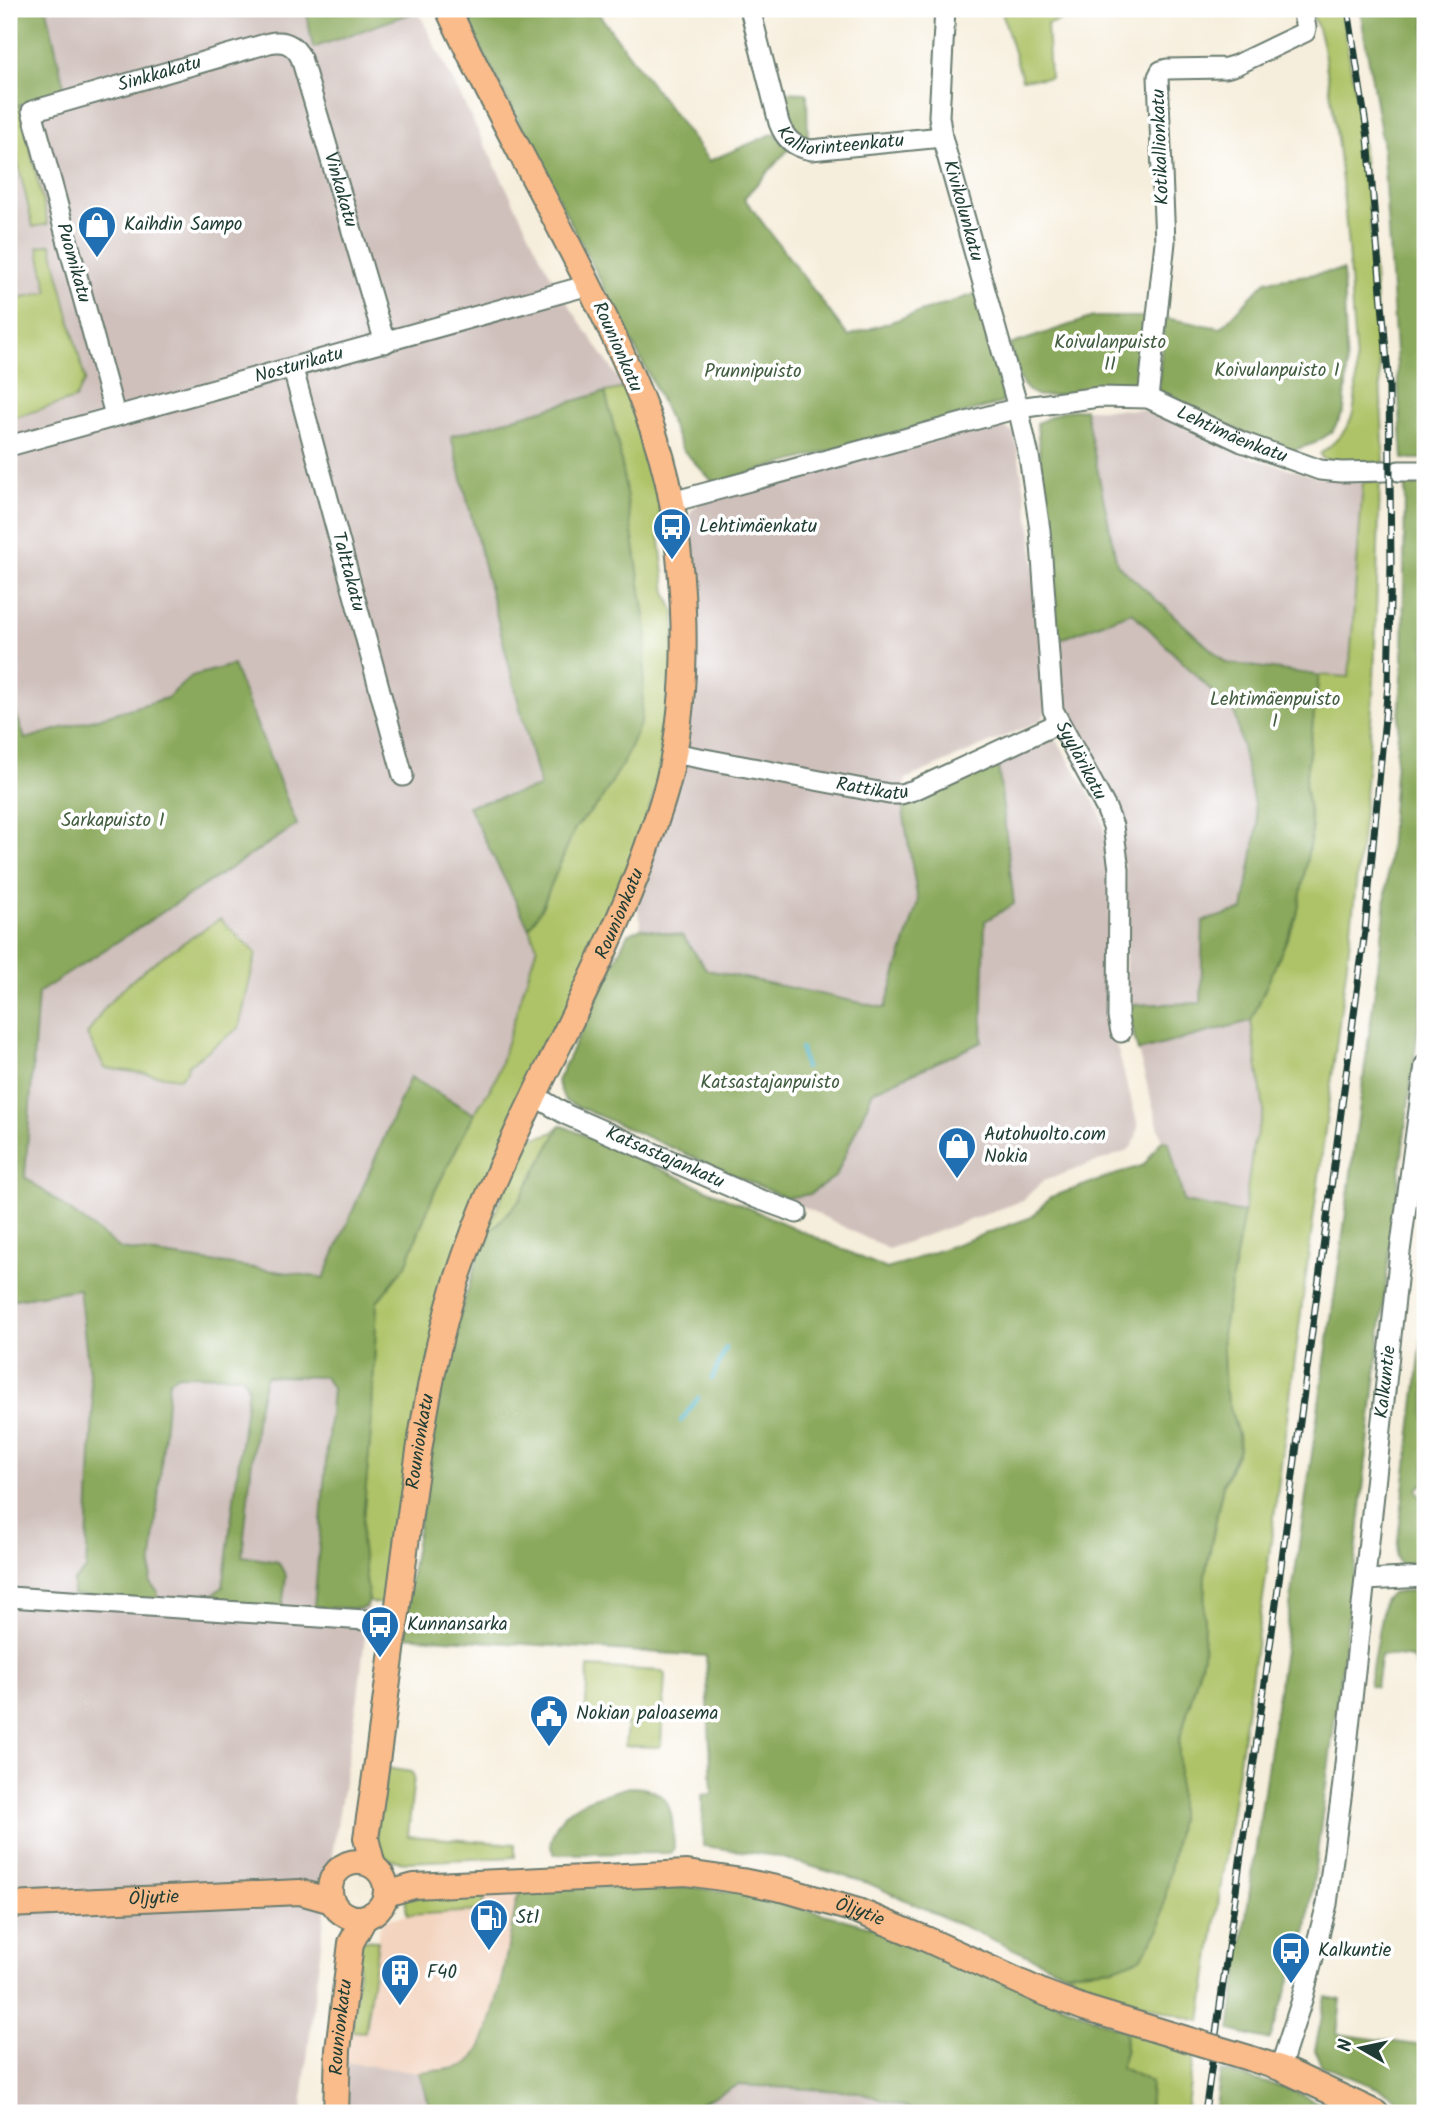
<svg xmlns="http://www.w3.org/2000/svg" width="1434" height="2122" font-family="Kalam,sans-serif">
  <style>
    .built { fill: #f3d4bf }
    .industrial { fill: #cfc0bb }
    .green { fill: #aec368; stroke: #66804e; stroke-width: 2 }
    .forest { fill: #8aa95c; stroke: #547348; stroke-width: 2 }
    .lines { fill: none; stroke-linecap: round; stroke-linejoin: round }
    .stream { stroke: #47b2c5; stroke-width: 4.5 }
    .minor-casing { stroke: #6a7b6f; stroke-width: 23 }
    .major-casing { stroke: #6a7b6f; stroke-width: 28 }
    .minor { stroke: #fff; stroke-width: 19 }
    .major { stroke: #fabc8b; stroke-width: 24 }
    .rail-casing { stroke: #1f3d34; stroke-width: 7 }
    .rail { stroke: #fff; stroke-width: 4.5; stroke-dasharray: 13; stroke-linecap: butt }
    .major-bridge-casing { stroke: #6a7b6f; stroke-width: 28; stroke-linecap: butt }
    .major-bridge { stroke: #fabc8b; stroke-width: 24 }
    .labels { text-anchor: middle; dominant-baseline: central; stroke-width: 7; stroke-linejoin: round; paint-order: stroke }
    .street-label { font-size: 19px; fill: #1f3d34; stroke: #fff }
    .poi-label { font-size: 19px; fill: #1f3d34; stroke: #fff; text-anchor: start }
    .park-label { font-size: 19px; fill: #435e41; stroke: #fff }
  </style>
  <rect width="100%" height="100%" fill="#fff"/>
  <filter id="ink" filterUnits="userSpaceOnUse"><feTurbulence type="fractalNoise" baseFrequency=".0143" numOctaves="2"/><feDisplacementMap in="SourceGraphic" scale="14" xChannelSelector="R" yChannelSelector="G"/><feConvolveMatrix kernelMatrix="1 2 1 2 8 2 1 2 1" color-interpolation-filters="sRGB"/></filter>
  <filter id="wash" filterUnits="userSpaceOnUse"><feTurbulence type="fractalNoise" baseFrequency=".00686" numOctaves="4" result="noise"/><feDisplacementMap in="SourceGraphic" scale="28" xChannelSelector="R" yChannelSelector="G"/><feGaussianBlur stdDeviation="1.57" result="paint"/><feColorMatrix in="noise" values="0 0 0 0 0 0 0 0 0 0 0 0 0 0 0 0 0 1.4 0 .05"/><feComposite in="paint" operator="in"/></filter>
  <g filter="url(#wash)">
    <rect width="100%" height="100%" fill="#f6eedc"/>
    <!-- built -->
    <path class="built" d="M531 1887 517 1899 493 2011 486 2037 475 2058 464 2066 419 2072 345 2062 348 2025 366 2032 379 1928 384 1920 407 1915 477 1911 476 1894Z"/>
    <!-- industrial -->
    <path class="industrial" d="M47 9H306L313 47 418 11 545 265 574 313 625 388 605 392 451 437 540 788 468 806 537 946 495 1081 474 1114 410 1077 324 1278 121 1249 25 1177 38 993 297 825 192 676 167 698 25 739 12 701 9 702V108L65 91Z
      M1085 409 1147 410 1249 457 1322 478 1363 482 1349 677 1226 663 1117 564Z
      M1000 424 1015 434 1032 534 1046 708 1044 717 1038 722 906 779 902 804 918 902 885 1008 707 970 683 936 641 928 637 904 693 685 696 626 686 524 691 511 700 502Z
      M1132 612 1235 714 1258 824 1243 910 1203 921 1201 1003 1126 1005 1125 867 1060 710 1055 641Z
      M1052 737 1056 738 1099 810 1104 825 1110 871 1109 1017 1138 1126 1136 1138 1133 1145 1127 1151 1043 1181 1022 1201 888 1249 786 1198 810 1194 836 1176 873 1091 982 1041 985 920 1014 904 998 764Z
      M1251 1021 1264 1111 1253 1146 1244 1213 1184 1202 1169 1142 1162 1140 1138 1051Z
      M79 1288 93 1406 86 1570 73 1582 158 1592 150 1583 169 1381 177 1375 243 1376 249 1388 223 1587 213 1594H194L282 1607 242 1556 257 1412 265 1376 325 1377 332 1388 314 1607H365L369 1602 358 1697 331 1862 302 2100 303 2113H9V1300Z
      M345 2062 419 2072 432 2113H344Z
      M738 2085 858 2092 923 2113H680Z"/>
    <!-- green -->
    <path class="green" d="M1001 9H1105L1047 24 1050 78 1022 79Z
      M1309 9H1341C1347 48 1355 86 1360 125 1374 237 1379 351 1384 463H1341L1322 458 1320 454C1334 443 1348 431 1353 413 1360 382 1354 344 1352 312 1348 238 1342 164 1330 90 1325 62 1324 34 1309 9Z
      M20 105 48 224 33 227 9 125V108Z
      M51 244 85 380 75 399 9 419V265L18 298 48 292 38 247Z
      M625 388 632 405 660 504 659 533 666 592 675 613V663L659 779 624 886 481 1191 389 1599 382 1604 369 1602 361 1541 371 1431 377 1302 406 1265 434 1193 474 1114 495 1081 537 946 529 928 542 907 575 828 599 803 643 668 647 630 619 447 605 392Z
      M1380 481 1374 683 1363 823 1348 955 1267 1571 1201 2021C1154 2011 1108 1992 1064 1972L1114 1968 1179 1819V1742L1203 1656 1205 1575 1223 1486 1239 1449 1238 1435 1225 1390 1222 1334 1244 1213 1253 1146 1264 1111 1251 1021 1297 916 1312 830 1305 784 1319 675 1349 677 1363 482Z
      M220 919 256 953 239 1028 188 1065 187 1071 179 1078 105 1068 87 1035C94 1024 100 1013 108 1004 139 968 182 944 220 919Z
      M561 1125 519 1201 484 1238 504 1191 531 1139 552 1133Z
      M588 1667 662 1671 665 1675 661 1744 658 1747 625 1746 627 1724 585 1721Z
      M387 1768 411 1772 414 1776 408 1836 515 1844V1857L407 1862 391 1860 378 1854 376 1822Z
      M476 1894 483 1898 485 1902 477 1911 407 1915 405 1897Z
      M361 1940 378 1941 365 2032 352 2031Z
      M1125 2031 1194 2053 1186 2113H1149L1151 2082 1120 2067 1126 2049Z"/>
    <!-- forest -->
    <path class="forest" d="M9 9H47L65 91 9 108Z
      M306 9H417L418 11 313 48Z
      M461 9H595L709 161 775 133 789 149 744 198 848 336 978 293 1006 395 1002 403 714 483 682 449 653 383Z
      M1360 9H1425V459H1403L1382 139Z
      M776 92 807 93 808 146 791 137Z
      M1343 270 1347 374 1344 411 1332 432 1315 443 1291 451 1267 443 1165 397 1158 391 1164 318 1221 328 1266 281Z
      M1093 317H1152L1143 381 1138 387 1129 391 1039 396C1017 390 1016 365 1010 345Z
      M605 392 619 447 647 630 641 722 622 765 599 803 575 828 542 907 529 928 468 806 540 787 451 436Z
      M1085 409 1117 564 1226 663 1319 675 1305 784 1312 830 1297 916 1251 1021 1138 1051 1126 1005 1201 1003 1203 921 1243 910 1258 824 1235 714 1132 612 1055 641 1037 423 1063 411Z
      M1425 481V975L1389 1256 1352 1589 1307 1929 1270 2040 1230 2030 1342 1242 1384 920 1403 664 1405 485Z
      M233 665 297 825 38 993 25 1177 121 1249 324 1278 410 1077 474 1114 434 1193 406 1265 377 1302 371 1431 361 1541 369 1602 365 1607 359 1609 314 1607 332 1388 325 1377 266 1376 257 1412 242 1556 278 1562 286 1576 282 1608 192 1603 194 1594H213L223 1587 248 1388 243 1376 178 1375 169 1381 150 1583 158 1592 157 1601 73 1595V1582L86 1570 93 1406 79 1289 9 1300V702L12 701 25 739 167 698 192 676Z
      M998 764 1014 904 985 921 982 1042 873 1091 836 1176 810 1194 786 1198 565 1101 557 1081 627 935 641 928 683 936 707 970 885 1008 918 902 902 804Z
      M561 1125 887 1269 1032 1217 1050 1197 1144 1165 1162 1140 1169 1142 1184 1202 1244 1213 1222 1334 1225 1390 1238 1435 1239 1449 1223 1483 1205 1575 1203 1656 1179 1742V1819L1160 1929 1141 1958 1114 1968 1064 1972 868 1883 776 1856 703 1846 702 1795 712 1794 706 1656 401 1636 445 1362 484 1238 519 1201Z
      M1425 1315V1482L1417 1489 1425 1506V1567L1402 1569 1396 1557Z
      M1425 1588V1686L1412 1658 1381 1654 1376 1687 1369 1685 1384 1600 1390 1594Z
      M629 1787C674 1787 672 1812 674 1848L670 1853 555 1854C549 1847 550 1842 553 1834 564 1801 600 1796 629 1787Z
      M531 1887H690L749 1894 894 1933 1125 2031 1126 2049 1120 2067 1151 2082 1149 2113H923L858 2092 738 2085 680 2113H432L419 2072C433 2070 455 2071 467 2064 495 2047 509 1934 517 1899L522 1891Z
      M1326 1997 1341 2000 1337 2034 1425 2046V2113H1417L1387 2092 1321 2065 1315 2050Z
      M1221 2071 1290 2089 1338 2113H1215Z"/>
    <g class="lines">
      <!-- stream -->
      <path class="stream" d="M801 1049 805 1068
        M712 1379 726 1348
        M681 1421 698 1398"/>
    </g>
  </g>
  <g filter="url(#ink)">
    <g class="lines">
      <defs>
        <g id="minor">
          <path id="s1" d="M750 9 779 123C785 139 794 147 811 150L942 137"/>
          <path id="s2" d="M945 9 939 116 942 137 1018 408 1029 456 1040 530 1053 710 1106 808 1113 826 1119 869 1118 1017 1121 1032"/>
          <path id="s3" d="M293 369 403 776"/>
          <path d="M1148 398 1165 242 1158 77 1161 71 1167 69 1226 68 1236 65 1305 32 1306 28 1302 9"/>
          <path id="s4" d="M115 415 32 111 269 43C284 40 294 44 301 58L385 343"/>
          <path id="s5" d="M9 446 589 285"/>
          <path d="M1399 471H1425"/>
          <path id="s6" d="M672 502 1018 408 1099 397 1148 398 1242 442 1320 470 1341 472 1385 471"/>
          <path id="s7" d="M673 753 889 794H901L914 790 1059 723"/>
          <path id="s8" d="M535 1096 567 1115 756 1198 797 1213"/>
          <path d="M1366 1580 1425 1577"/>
          <path d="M9 1597 396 1622"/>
          <path id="s9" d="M1280 2068 1302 2000 1327 1904 1343 1783 1400 1252 1425 1065"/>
        </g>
        <g id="major">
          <circle cx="358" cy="1890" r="28"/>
          <path id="s10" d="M373 1866 366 1838C380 1745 392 1652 404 1559 416 1469 427 1379 453 1292 500 1137 593 1000 647 847 655 823 665 798 670 773 690 685 686 592 672 503 661 439 634 378 606 320 556 215 497 114 448 9"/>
          <path id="s11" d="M386 1894 414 1886 687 1873 742 1881 786 1890 858 1911 926 1939 1042 1992 1084 2008 1173 2035"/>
          <path id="s12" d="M9 1905 300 1892 332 1901"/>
          <path d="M1249 2058 1280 2068 1376 2113"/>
          <path id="s13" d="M336 2113 338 2050 351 1943 365 1917"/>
        </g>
      </defs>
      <!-- minor casing -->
      <use href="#minor" class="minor-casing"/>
      <!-- major casing -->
      <use href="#major" class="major-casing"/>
      <!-- minor -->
      <use href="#minor" class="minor"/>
      <!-- major -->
      <use href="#major" class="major"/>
      <defs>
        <path id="rail" d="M1205 2113 1277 1596 1365 931 1388 685 1391 563 1389 386 1368 138 1348 9"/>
      </defs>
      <!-- rail casing -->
      <use href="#rail" class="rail-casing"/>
      <!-- rail -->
      <use href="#rail" class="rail"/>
      <defs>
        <path id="major-bridge" d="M1173 2035 1249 2058"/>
      </defs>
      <!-- major-bridge casing -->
      <use href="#major-bridge" class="major-bridge-casing"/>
      <!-- major-bridge -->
      <use href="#major-bridge" class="major-bridge"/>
    </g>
  </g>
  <!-- icons -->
  <defs>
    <symbol id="shop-pin" viewBox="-11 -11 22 30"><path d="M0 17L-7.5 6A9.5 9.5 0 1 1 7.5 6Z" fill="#1f6fb2" stroke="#fff"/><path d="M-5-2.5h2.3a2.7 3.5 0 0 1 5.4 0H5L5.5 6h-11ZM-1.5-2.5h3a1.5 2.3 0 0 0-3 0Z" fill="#fff"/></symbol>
    <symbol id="bus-pin" viewBox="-11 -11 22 30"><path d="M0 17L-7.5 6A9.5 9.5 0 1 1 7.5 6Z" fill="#1f6fb2" stroke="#fff"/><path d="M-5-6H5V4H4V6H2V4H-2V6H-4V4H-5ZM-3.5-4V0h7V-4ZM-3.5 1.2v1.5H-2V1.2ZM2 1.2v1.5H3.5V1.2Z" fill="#fff"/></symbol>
    <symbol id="civic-pin" viewBox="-11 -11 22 30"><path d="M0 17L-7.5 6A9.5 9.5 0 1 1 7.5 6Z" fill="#1f6fb2" stroke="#fff"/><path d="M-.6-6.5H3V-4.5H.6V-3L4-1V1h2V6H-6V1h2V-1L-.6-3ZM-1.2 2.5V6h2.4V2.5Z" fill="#fff"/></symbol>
    <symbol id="fuel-pin" viewBox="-11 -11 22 30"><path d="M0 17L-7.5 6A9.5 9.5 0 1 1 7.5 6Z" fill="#1f6fb2" stroke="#fff"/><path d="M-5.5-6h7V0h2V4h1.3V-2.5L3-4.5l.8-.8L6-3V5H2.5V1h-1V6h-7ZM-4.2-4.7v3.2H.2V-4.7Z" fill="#fff"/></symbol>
    <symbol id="building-pin" viewBox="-11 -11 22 30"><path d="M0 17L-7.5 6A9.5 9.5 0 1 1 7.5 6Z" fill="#1f6fb2" stroke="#fff"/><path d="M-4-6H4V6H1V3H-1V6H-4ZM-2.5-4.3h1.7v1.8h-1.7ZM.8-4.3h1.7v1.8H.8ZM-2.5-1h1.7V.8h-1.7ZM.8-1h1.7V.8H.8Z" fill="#fff"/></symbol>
  </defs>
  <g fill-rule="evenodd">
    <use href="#shop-pin" x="75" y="203" width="44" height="60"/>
    <use href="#bus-pin" x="650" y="505" width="44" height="60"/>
    <use href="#shop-pin" x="935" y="1124" width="44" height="60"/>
    <use href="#bus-pin" x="358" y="1603" width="44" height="60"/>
    <use href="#civic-pin" x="527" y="1692" width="44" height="60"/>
    <use href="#fuel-pin" x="467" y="1896" width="44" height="60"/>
    <use href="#bus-pin" x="1269" y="1929" width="44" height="60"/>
    <use href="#building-pin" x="378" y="1951" width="44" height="60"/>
  </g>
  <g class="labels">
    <!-- street labels -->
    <g class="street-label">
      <text stroke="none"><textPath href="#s4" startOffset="448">Sinkkakatu</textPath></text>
      <text stroke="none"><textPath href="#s1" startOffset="189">Kalliorinteenkatu</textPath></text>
      <text transform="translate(1161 147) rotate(-92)">Kotikallionkatu</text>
      <text stroke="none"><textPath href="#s4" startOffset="738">Vinkakatu</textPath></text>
      <text stroke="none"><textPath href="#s2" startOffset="205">Kivikolunkatu</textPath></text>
      <text transform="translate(73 263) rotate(74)">Puomikatu</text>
      <text transform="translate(617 347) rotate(66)">Rounionkatu</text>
      <text stroke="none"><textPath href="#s5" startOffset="301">Nosturikatu</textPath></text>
      <text stroke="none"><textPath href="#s6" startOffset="581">Lehtimäenkatu</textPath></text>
      <text stroke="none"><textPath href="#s3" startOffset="210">Talttakatu</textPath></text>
      <text stroke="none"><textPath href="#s2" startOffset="772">Syylärikatu</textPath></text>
      <text stroke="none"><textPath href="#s7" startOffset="203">Rattikatu</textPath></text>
      <text stroke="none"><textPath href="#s10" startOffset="996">Rounionkatu</textPath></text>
      <text stroke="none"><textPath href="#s8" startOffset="144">Katsastajankatu</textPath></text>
      <text stroke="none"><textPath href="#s9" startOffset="696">Kalkuntie</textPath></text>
      <text stroke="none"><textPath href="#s10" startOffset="429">Rounionkatu</textPath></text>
      <text stroke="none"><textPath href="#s12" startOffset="145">Öljytie</textPath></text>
      <text stroke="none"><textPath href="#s11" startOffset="480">Öljytie</textPath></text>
      <text stroke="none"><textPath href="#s13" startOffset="86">Rounionkatu</textPath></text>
    </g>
    <!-- poi labels -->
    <g class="poi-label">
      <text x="124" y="225">Kaihdin Sampo</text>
      <text x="699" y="527">Lehtimäenkatu</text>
      <text x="984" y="1135">Autohuolto.com<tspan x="984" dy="22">Nokia</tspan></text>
      <text x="407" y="1625">Kunnansarka</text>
      <text x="576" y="1714">Nokian paloasema</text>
      <text x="516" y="1918">St1</text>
      <text x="1318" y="1951">Kalkuntie</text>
      <text x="427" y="1973">F40</text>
    </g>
    <!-- park labels -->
    <g class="park-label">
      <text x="1110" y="343">Koivulanpuisto<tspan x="1110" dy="22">II</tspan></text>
      <text x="1277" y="371">Koivulanpuisto I</text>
      <text x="753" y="372">Prunnipuisto</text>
      <text x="1275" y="700">Lehtimäenpuisto<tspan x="1275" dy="22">I</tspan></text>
      <text x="113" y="821">Sarkapuisto I</text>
      <text x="770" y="1083">Katsastajanpuisto</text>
    </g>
  </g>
  <!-- margin -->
  <rect width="1434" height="2122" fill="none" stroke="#fff" stroke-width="35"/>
  <!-- north arrow -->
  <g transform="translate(1361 2048) rotate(279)" stroke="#ffffff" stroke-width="5" paint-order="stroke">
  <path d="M0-5L12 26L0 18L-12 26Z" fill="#1f3d34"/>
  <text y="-10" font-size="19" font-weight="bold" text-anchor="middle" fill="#1f3d34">N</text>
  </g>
</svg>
